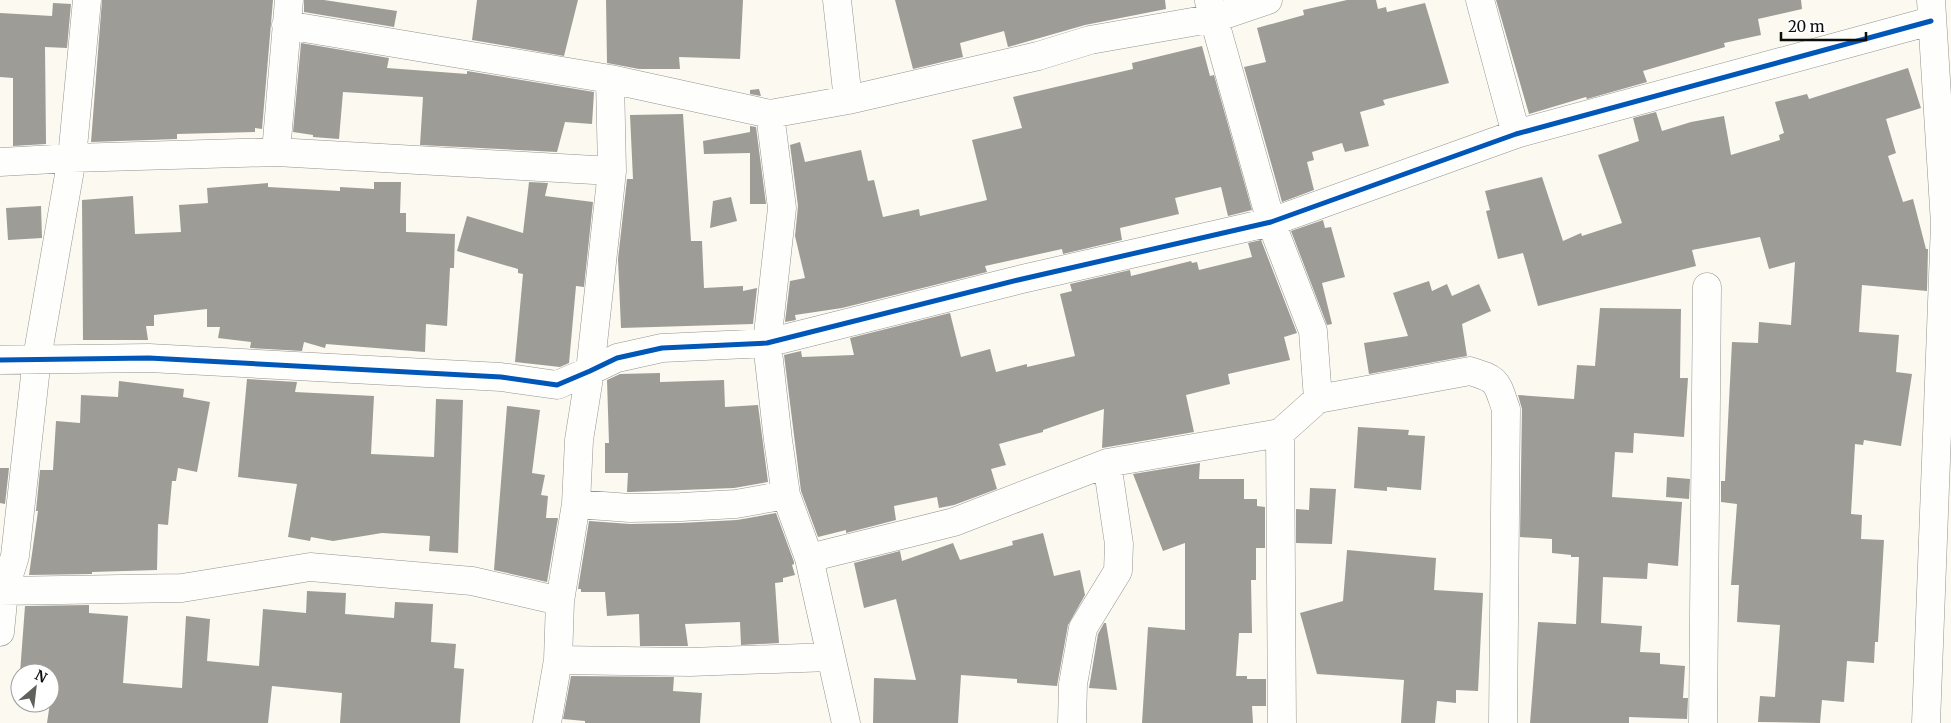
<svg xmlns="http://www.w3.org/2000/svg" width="1951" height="723" font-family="Merriweather,serif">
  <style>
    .building { fill: #9e9c96 }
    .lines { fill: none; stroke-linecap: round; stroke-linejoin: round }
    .minor-casing { stroke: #94938f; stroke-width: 29 }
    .minor { stroke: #fefefd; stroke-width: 28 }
    .cycleway-casing { stroke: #fff; stroke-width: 8 }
    .cycleway { stroke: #0057b8; stroke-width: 5 }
  </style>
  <rect width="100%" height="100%" fill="#fbf9f0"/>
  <!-- building -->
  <path class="building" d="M102 0H273L262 129 255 128V132L177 134V139L91 142Z
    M304 0H324L397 11 394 27 304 12Z
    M477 0H578L564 56 472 40Z
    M606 0H743L740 59 679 57 680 69H639L607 63Z
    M895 0H1165L1166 9 1085 25 1008 47 1004 31 960 43 963 57 913 69Z
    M1347 0H1376L1378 9 1386 7 1387 12 1425 3 1449 83 1383 100 1385 105 1360 112 1369 146 1345 152 1342 143 1312 152 1314 160 1307 162 1314 190 1282 202 1244 67 1266 62 1257 28 1304 15 1303 10Z
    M1496 0H1801L1802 9 1758 19 1761 35 1724 43 1725 47 1643 71 1647 82 1587 99 1586 97 1529 114Z
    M53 3 71 4 67 48 45 47 46 144 13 146V78L0 77V13L52 16Z
    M301 43 389 58 387 68 467 74V71L594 92 592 124 565 122 557 152 420 145 423 97 343 92 339 139 313 137V135L293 132Z
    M1202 46 1210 76 1214 75 1252 210 1228 216 1221 187 1175 198 1179 214 1120 228 1122 240 1063 254 1062 249 985 266 987 272 842 308 795 315 796 320 785 322 790 281 805 278 795 236 798 206 790 145 800 142 805 162 861 150 868 181 874 180 883 217 919 209 920 216 987 200 972 140 1022 128 1013 97 1133 69 1132 63Z
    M1908 68 1921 108 1886 119 1896 153 1888 156 1903 202 1913 199 1926 249H1928L1927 291 1862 285 1859 332 1899 335 1896 372 1912 374 1901 446 1864 440 1863 445 1855 444 1851 514 1862 515 1861 539 1884 540 1878 642H1875L1874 663 1847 661 1844 702 1822 700 1820 723 1758 722 1760 696 1775 697 1780 625 1737 622 1739 585H1731L1737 504 1721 502V481H1725L1732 342 1758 343 1759 322 1791 325 1795 262 1769 269 1760 237 1692 250 1696 266 1538 306 1523 253 1498 259 1486 211 1490 210 1485 191 1542 177 1563 241 1581 233 1582 236 1622 223 1598 155 1639 141 1633 118 1656 112 1662 131 1691 122 1724 116 1731 155 1780 140 1779 135 1784 133 1775 102 1807 94 1809 99Z
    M759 89 761 96 750 94V90Z
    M683 114 691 241H702L704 288 743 286V291L757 288 753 324 621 328 618 259 627 179H633L630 115Z
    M750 126 756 127 766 204H750V153L704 154 703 141 750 132Z
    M374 182H401L400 213H406V232L455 234 454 268H450L447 326 426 324 425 352 326 344 325 348 304 342 302 351 250 348 251 342 218 338 220 327H207V309L154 315V326H146L148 340H83L82 200 133 196 135 234 181 232 179 205 208 203 207 188 268 183V187L340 191V187L374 189Z
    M529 182 548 183 545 196 593 202 584 287 576 286 569 363 560 367 515 362 523 274 518 273V269L457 251 467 216 523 233Z
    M731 197 737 221 710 228 713 201Z
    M41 206 42 238 8 240 6 208Z
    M1323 220 1325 228 1331 227 1345 277 1322 283 1332 324 1327 325 1291 231Z
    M1261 240 1297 333 1284 337 1290 360 1228 374 1230 384 1186 395 1194 432 1102 448 1104 409 1043 430V432L999 444 1006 465 991 469 997 489 954 505 939 508 937 497 894 506 896 520 846 533V530L818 537 801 491 784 355 801 351 802 357 854 355 850 338 950 313 961 357 990 349 996 372 1027 364V367L1075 356 1060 294 1072 291 1070 284 1130 270 1131 276 1191 261 1192 263 1197 262 1199 270 1252 257 1248 243Z
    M1429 281 1432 291 1447 284 1452 296 1479 284 1491 311 1462 324 1467 356 1369 374 1364 343 1408 336 1393 293Z
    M1600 308 1681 309 1680 378H1688L1684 437 1634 433 1633 453 1615 452 1612 497 1682 502 1678 566 1648 563 1647 579 1603 577 1601 623 1642 626 1640 652 1660 653V664L1685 666 1683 698H1688L1687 719 1629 717V723H1530L1538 622 1576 624 1579 557H1571V555L1552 553V539L1520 537 1522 409 1518 395 1574 399 1577 365 1595 366Z
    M660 373V382L724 380 725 407 758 405 768 482 734 488 630 492H627L628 473H605V443H609L607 380 620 374Z
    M247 379 297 382 295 392 374 396 371 454 434 457 436 399 463 400 458 553 429 551 430 536 382 533 333 541 311 537 310 541 288 537 297 484 238 477Z
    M119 381 184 389 183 397 210 402 197 472 178 468 176 481H172L168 525 158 524 157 570 92 572V574L29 575 38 511H36L40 470H53L56 421 80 423 81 395 118 397Z
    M507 406 540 410 532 473 545 475 541 495 548 496 546 518H558L547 582 494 570Z
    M1358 427 1409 430 1408 435 1425 436 1421 490 1387 487V491L1354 488Z
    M1200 463 1199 479H1244V499H1257V506L1265 507V548H1256V580H1251L1252 633H1239L1236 676H1247V679H1266V706H1252L1253 723H1142L1148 627 1185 630V543L1163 551 1133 474Z
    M0 468H9L5 504 0 503Z
    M1667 477 1690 479 1689 499 1666 497Z
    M1310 488 1336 489 1332 544 1296 543V509L1309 510Z
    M776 513 794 562V564L792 565 795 575 783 578V582L775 583 779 643 741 645 740 622 685 624 688 646H640L639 614 607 616 605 592H581V589H578L589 521 630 524 681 523 737 520Z
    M1043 533 1054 576 1080 570 1085 595 1068 625 1057 686 1017 683V679L961 675 958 723H873L874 678 916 680 896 599 864 608 854 563 900 551 902 561 953 543 960 560 1013 545 1012 541Z
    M1347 550 1436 558 1434 590 1483 593 1478 691 1456 690V703L1437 701 1435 723H1401L1404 680 1317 674 1300 613 1343 601Z
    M307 591 346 593 345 614 394 618 395 602 433 604 431 642 456 644 454 668 464 669 460 723H340L342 693 272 686 268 723H47L51 696 50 673H20L25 606 89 605V613L128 616 123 683 182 688 186 616 210 619 207 661 259 666 263 609 306 613Z
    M1104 623H1106L1117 690 1089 688 1098 634Z
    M571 676 674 677 673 691 702 693 700 723H585V721L563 719Z"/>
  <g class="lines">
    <defs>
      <path id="minor" d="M837 0 848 100
        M1480 0 1516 134
        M1209 1 1271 222 1313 331 1318 399
        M286 25 610 79 770 114 848 100 1038 56 1090 40 1215 18 1268 0
        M770 114 782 208 767 343 778 440 786 495 809 558 846 723
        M276 152 289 0
        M0 162 72 158 276 152 612 171
        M0 360 149 358 501 377 557 385 590 371 617 358 662 348 767 343 1018 280 1271 222 1516 134 1931 21
        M1280 433 1282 723
        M576 504 630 508 681 507 736 504 786 495
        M809 558 954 522 1107 463 1280 433 1318 399 1470 371C1499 380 1496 381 1506 409L1503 723
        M0 591 182 588 310 567 472 581 560 601
        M0 632 4 591 15 556 37 358 72 158 87 0
        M558 660 690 662 830 657
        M547 723 558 660 560 601 576 504 579 440 590 371 612 171 610 79
        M1072 723 1073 684 1083 628 1118 571 1119 544 1107 463
        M1703 723 1707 287
        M1926 723 1945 224 1931 0"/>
    </defs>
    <!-- minor casing -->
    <use href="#minor" class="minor-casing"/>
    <!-- minor -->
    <use href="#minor" class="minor"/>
    <defs>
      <path id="cycleway" d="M0 360 149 358 501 377 557 385 590 371 617 358 662 348 767 343 1018 280 1271 222 1516 134 1931 21"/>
    </defs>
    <!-- cycleway casing -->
    <use href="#cycleway" class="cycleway-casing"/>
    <!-- cycleway -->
    <use href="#cycleway" class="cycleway"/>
  </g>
  <!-- north arrow -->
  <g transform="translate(35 688) rotate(28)"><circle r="24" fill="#ffffff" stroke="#9e9e9e"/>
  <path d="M0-4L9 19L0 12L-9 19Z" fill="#60605c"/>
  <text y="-8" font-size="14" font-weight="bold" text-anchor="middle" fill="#0d0d0d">N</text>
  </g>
  <!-- scale -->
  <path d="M1781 32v8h85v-8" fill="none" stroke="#0d0d0d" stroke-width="2.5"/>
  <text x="1788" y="32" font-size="15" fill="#0d0d0d" stroke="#ffffff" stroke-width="4" paint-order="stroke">20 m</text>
</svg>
